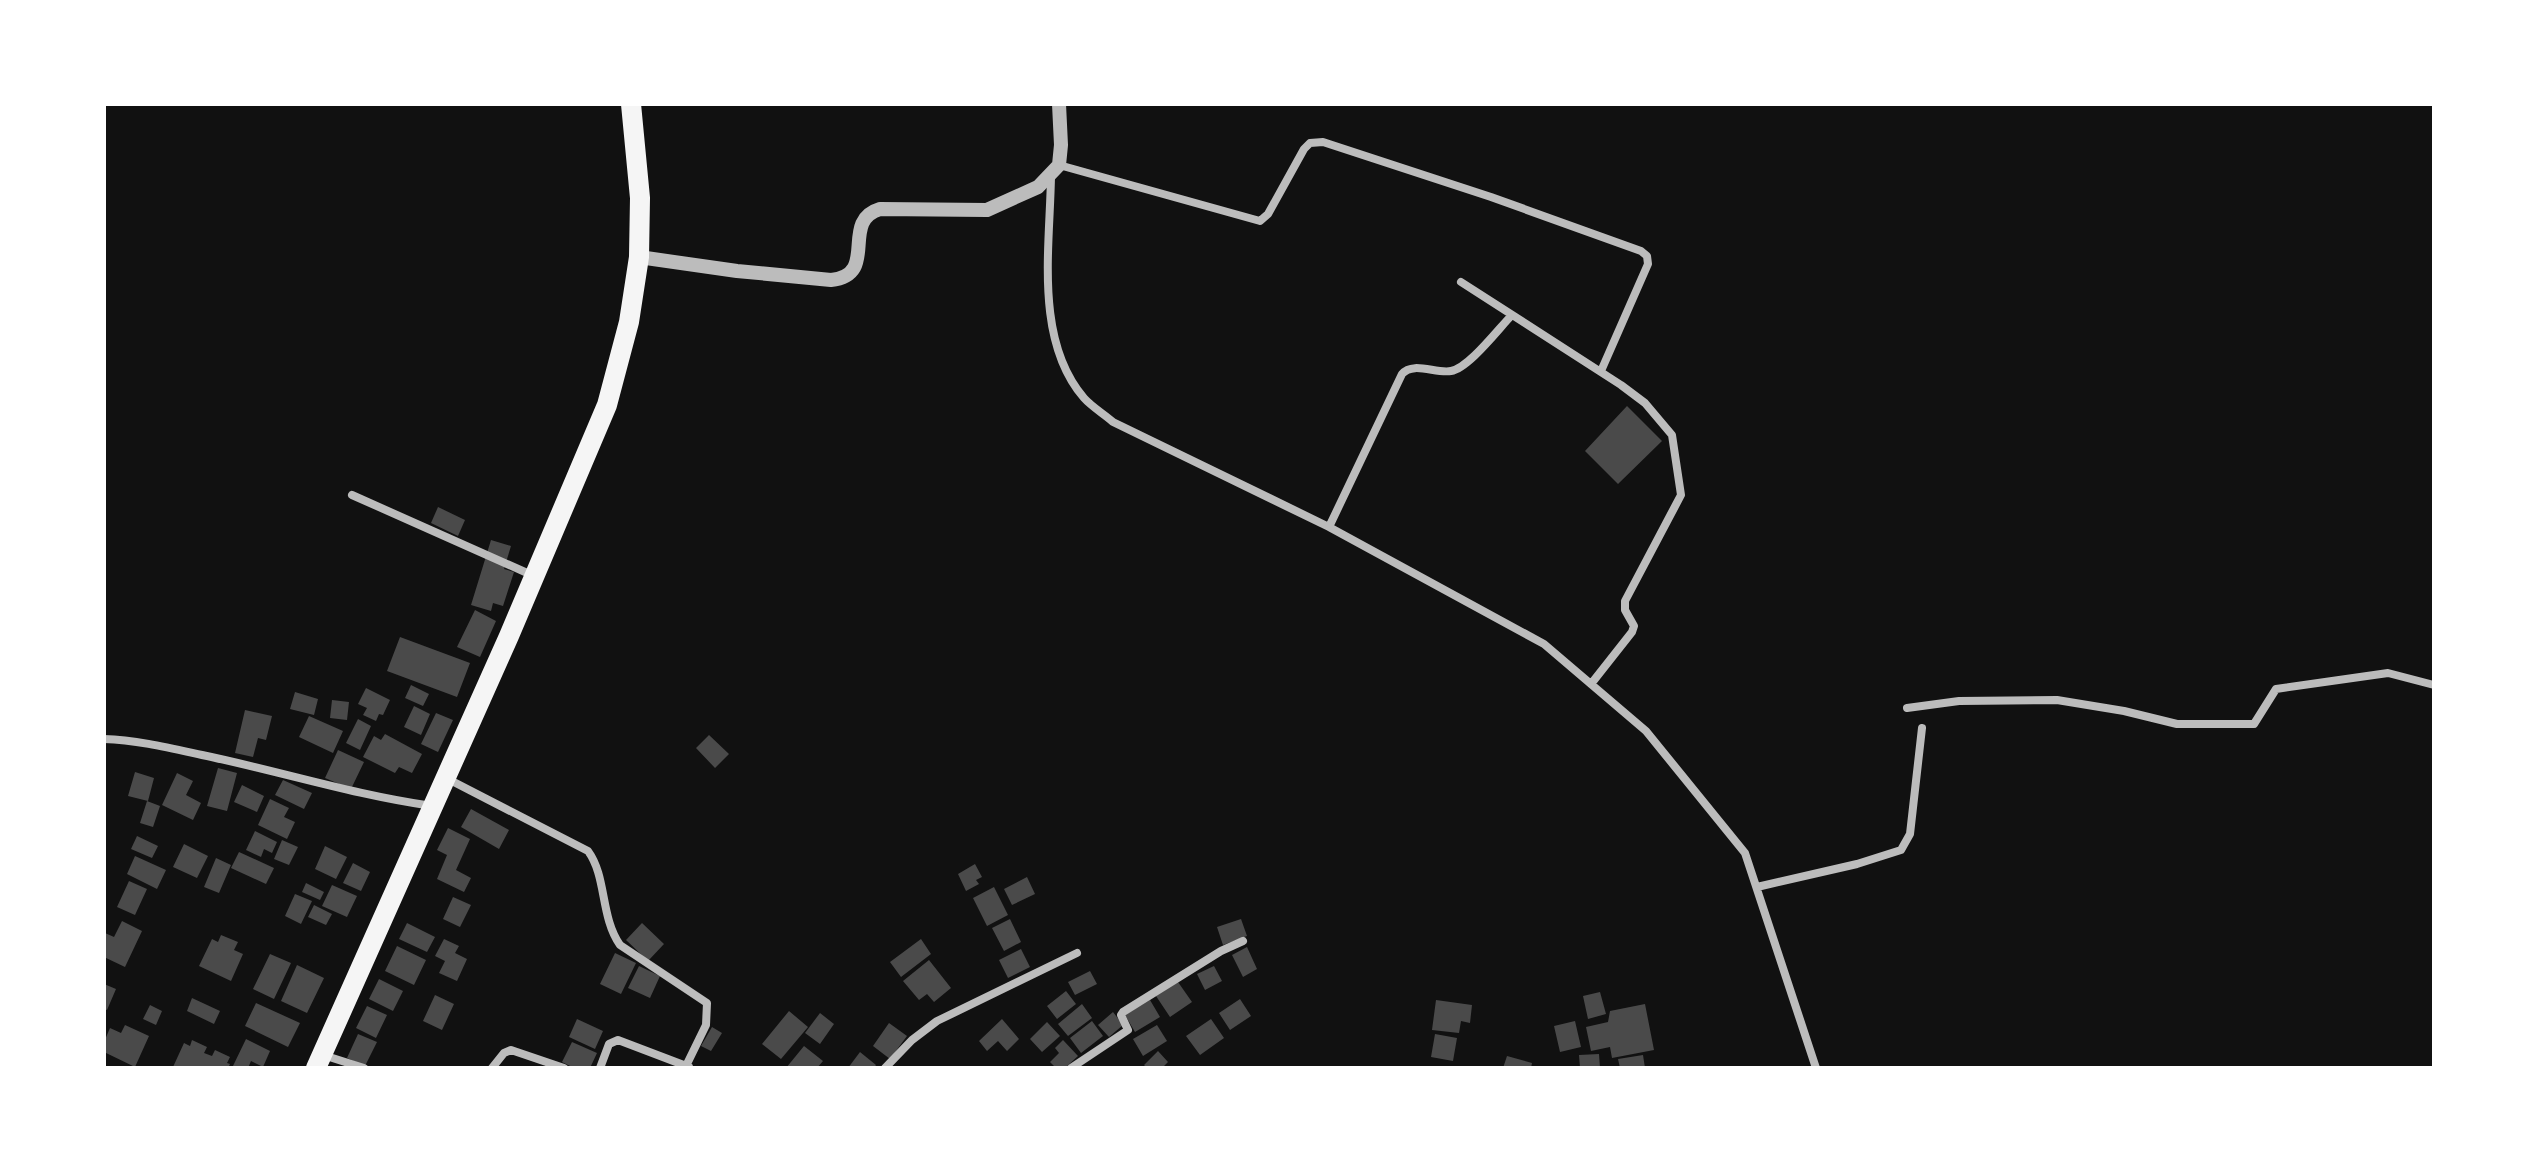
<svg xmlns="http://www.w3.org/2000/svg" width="2538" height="1172" font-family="'Roboto Serif',serif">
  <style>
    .building { fill: #4a4a4a }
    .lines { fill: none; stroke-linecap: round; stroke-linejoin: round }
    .minor { stroke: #bcbcbc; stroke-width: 8 }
    .tertiary { stroke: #bcbcbc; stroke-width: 14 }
    .primary { stroke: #f5f5f5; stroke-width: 20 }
  </style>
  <rect width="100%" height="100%" fill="#111"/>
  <!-- building -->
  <path class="building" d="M1627 406 1662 441 1618 484 1585 451Z
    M438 507 465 520 458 536 431 523Z
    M491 540 511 546 504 569 514 572 503 606 493 603 491 611 471 605Z
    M475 610 496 621 480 657 457 647Z
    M400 637 470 663 457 697 387 671Z
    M411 685 429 694 423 706 405 698Z
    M366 688 390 700 383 715 379 714 376 721 363 715 367 708 358 704Z
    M295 692 318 699 314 715 290 709Z
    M332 700 349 702 347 720 330 718Z
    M414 706 430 714 421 735 404 727Z
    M245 710 272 716 266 740 258 738 253 757 235 753Z
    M436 713 453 720 438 752 421 744Z
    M309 716 343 731 333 753 299 737Z
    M358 719 371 726 360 750 346 743Z
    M385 734 422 754 412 773 399 767 395 773 363 757 374 736 381 740Z
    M709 735 729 754 715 768 696 748Z
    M338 750 364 762 351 789 325 778Z
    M218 768 237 773 227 811 207 806Z
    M135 772 154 778 148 801 128 796Z
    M177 773 193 781 186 795 201 803 193 820 162 805Z
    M283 780 312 793 304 809 275 795Z
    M242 785 264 796 257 812 234 802Z
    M270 799 289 808 284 817 295 822 287 839 258 825Z
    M147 801 160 806 153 827 140 823Z
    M471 809 509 830 499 849 461 827Z
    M448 828 470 839 456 870 471 878 464 892 437 879 447 855 437 850Z
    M255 831 277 842 272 853 264 849 261 857 246 850Z
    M137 836 158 846 152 858 131 849Z
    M282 840 298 847 289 865 274 859Z
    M184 844 208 856 197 878 173 867Z
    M325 846 347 857 336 879 315 869Z
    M239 852 274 868 266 884 231 868Z
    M135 856 166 870 157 889 127 874Z
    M216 858 231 865 219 893 204 887Z
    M353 863 370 872 361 891 343 883Z
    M975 864 982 877 976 880 979 884 966 891 958 874Z
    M1027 877 1035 894 1012 905 1004 889Z
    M129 881 147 889 135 915 117 907Z
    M306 883 324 892 320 900 302 892Z
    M332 885 357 896 347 917 322 906Z
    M994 887 1008 915 987 926 973 898Z
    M295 894 312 901 301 924 285 916Z
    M453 897 471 905 460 927 443 919Z
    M314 905 332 914 326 925 308 917Z
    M1010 919 1021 942 1004 951 992 928Z
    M1241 919 1247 936 1223 945 1217 927Z
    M122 921 142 931 125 967 104 957 105 933 114 937Z
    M407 923 435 937 427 952 399 939Z
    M642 923 664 944 648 961 626 940Z
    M221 935 238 942 234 950 243 954 231 981 199 966 212 939 218 942Z
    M444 939 459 946 455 953 467 959 457 981 439 973 445 961 435 956Z
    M921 939 931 954 901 977 890 962Z
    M397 946 426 960 414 985 385 971Z
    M1247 947 1257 969 1243 977 1232 955Z
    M1021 949 1030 967 1008 978 999 960Z
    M615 953 636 963 621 994 600 984Z
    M270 954 291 963 274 999 253 989Z
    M929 960 951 988 934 1002 927 994 919 1000 903 981Z
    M297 965 324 978 307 1013 281 1001Z
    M639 966 660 976 650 998 628 988Z
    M1214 966 1222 981 1205 990 1197 974Z
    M1090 971 1097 984 1075 995 1068 982Z
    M379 979 403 991 393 1011 369 999Z
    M1178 982 1192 1002 1170 1017 1156 996Z
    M104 984 116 989 107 1010 104 1009Z
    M1066 991 1076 1004 1057 1019 1047 1006Z
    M1600 992 1606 1014 1588 1019 1583 996Z
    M435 995 454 1004 442 1030 423 1021Z
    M192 998 220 1011 214 1024 187 1011Z
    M1240 999 1251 1016 1230 1030 1219 1013Z
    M1150 1000 1160 1017 1135 1032 1125 1015Z
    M1436 1000 1472 1005 1470 1023 1461 1021 1459 1033 1432 1030Z
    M256 1003 300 1023 288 1047 245 1026Z
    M1082 1004 1092 1018 1068 1036 1058 1024Z
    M1645 1004 1654 1050 1612 1058 1610 1047 1591 1051 1586 1027 1608 1022 1610 1011Z
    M150 1005 162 1011 156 1025 143 1019Z
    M367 1006 387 1015 376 1038 356 1028Z
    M789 1011 808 1027 781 1059 762 1044Z
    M1113 1012 1123 1025 1109 1037 1098 1025Z
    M820 1013 834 1024 820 1044 805 1033Z
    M577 1019 603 1031 595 1049 569 1037Z
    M1002 1019 1019 1039 1007 1051 998 1041 987 1051 979 1041Z
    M1211 1019 1224 1038 1200 1055 1186 1036Z
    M1092 1021 1103 1036 1081 1053 1070 1038Z
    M1575 1021 1581 1047 1560 1052 1554 1026Z
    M1047 1022 1060 1036 1042 1052 1030 1039Z
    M889 1023 907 1036 890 1059 873 1046Z
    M125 1025 149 1036 135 1067 104 1052V1042L110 1028 121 1033Z
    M1157 1025 1167 1041 1143 1056 1133 1039Z
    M712 1027 722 1033 711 1051 701 1046Z
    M358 1034 377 1042 365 1066 347 1058Z
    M1435 1034 1457 1038 1453 1061 1431 1057Z
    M246 1039 270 1051 263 1067 251 1061 248 1068H232Z
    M192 1040 207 1047 204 1053 212 1056 215 1050 230 1057 227 1063 230 1064 228 1068 173 1067 184 1043 190 1046Z
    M1063 1040 1078 1056 1065 1068H1056L1050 1062 1059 1053 1055 1048Z
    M572 1042 597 1053 590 1068H574L562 1062Z
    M804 1046 823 1061 817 1068H786Z
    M1158 1051 1168 1062 1162 1068H1147L1144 1065Z
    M860 1052 876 1065 874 1068H848Z
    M1599 1054 1600 1068H1580L1579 1055Z
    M1643 1055 1645 1068H1620L1618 1059Z
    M1507 1056 1532 1063 1531 1068H1503Z"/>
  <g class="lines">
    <!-- minor -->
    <path class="minor" d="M1059 165 1260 221 1268 214 1304 149 1310 143 1323 142 1491 197 1641 251 1647 256 1648 264 1601 371
      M1051 176C1050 247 1034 340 1084 398 1092 407 1104 414 1113 422L1329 527 1544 644 1646 731 1745 853 1816 1068
      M1461 282 1621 385 1645 403 1672 435 1681 495 1625 601V610L1634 626 1632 632 1591 684
      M352 495 534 576
      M1329 527 1402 374C1413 361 1436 374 1451 371 1469 368 1499 328 1512 315
      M1907 708 1959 701 2057 700 2124 711 2177 724H2254L2276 689 2388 673 2434 685
      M104 739C137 740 170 748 202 755 279 771 354 795 432 806
      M446 778 588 851C607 877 600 916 620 945L707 1003 706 1025 686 1066
      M1757 887 1857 864 1901 850 1910 834 1922 728
      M323 1055 364 1068
      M492 1068 504 1053 511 1050 564 1068
      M600 1068 609 1044 618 1040 689 1067
      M885 1068 912 1040 937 1021 1077 953
      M1071 1068 1128 1030 1121 1015 1123 1012 1221 951 1243 941"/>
    <!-- tertiary -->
    <path class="tertiary" d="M639 257 737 271 831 280C880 275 839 221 880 209L987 210 1038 187 1059 165 1061 145 1059 104"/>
    <!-- primary -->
    <path class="primary" d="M316 1068 509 636 607 405 629 322 639 257 640 198 631 104"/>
  </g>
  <!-- border -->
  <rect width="2538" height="1172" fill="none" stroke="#ffffff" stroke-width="212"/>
</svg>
